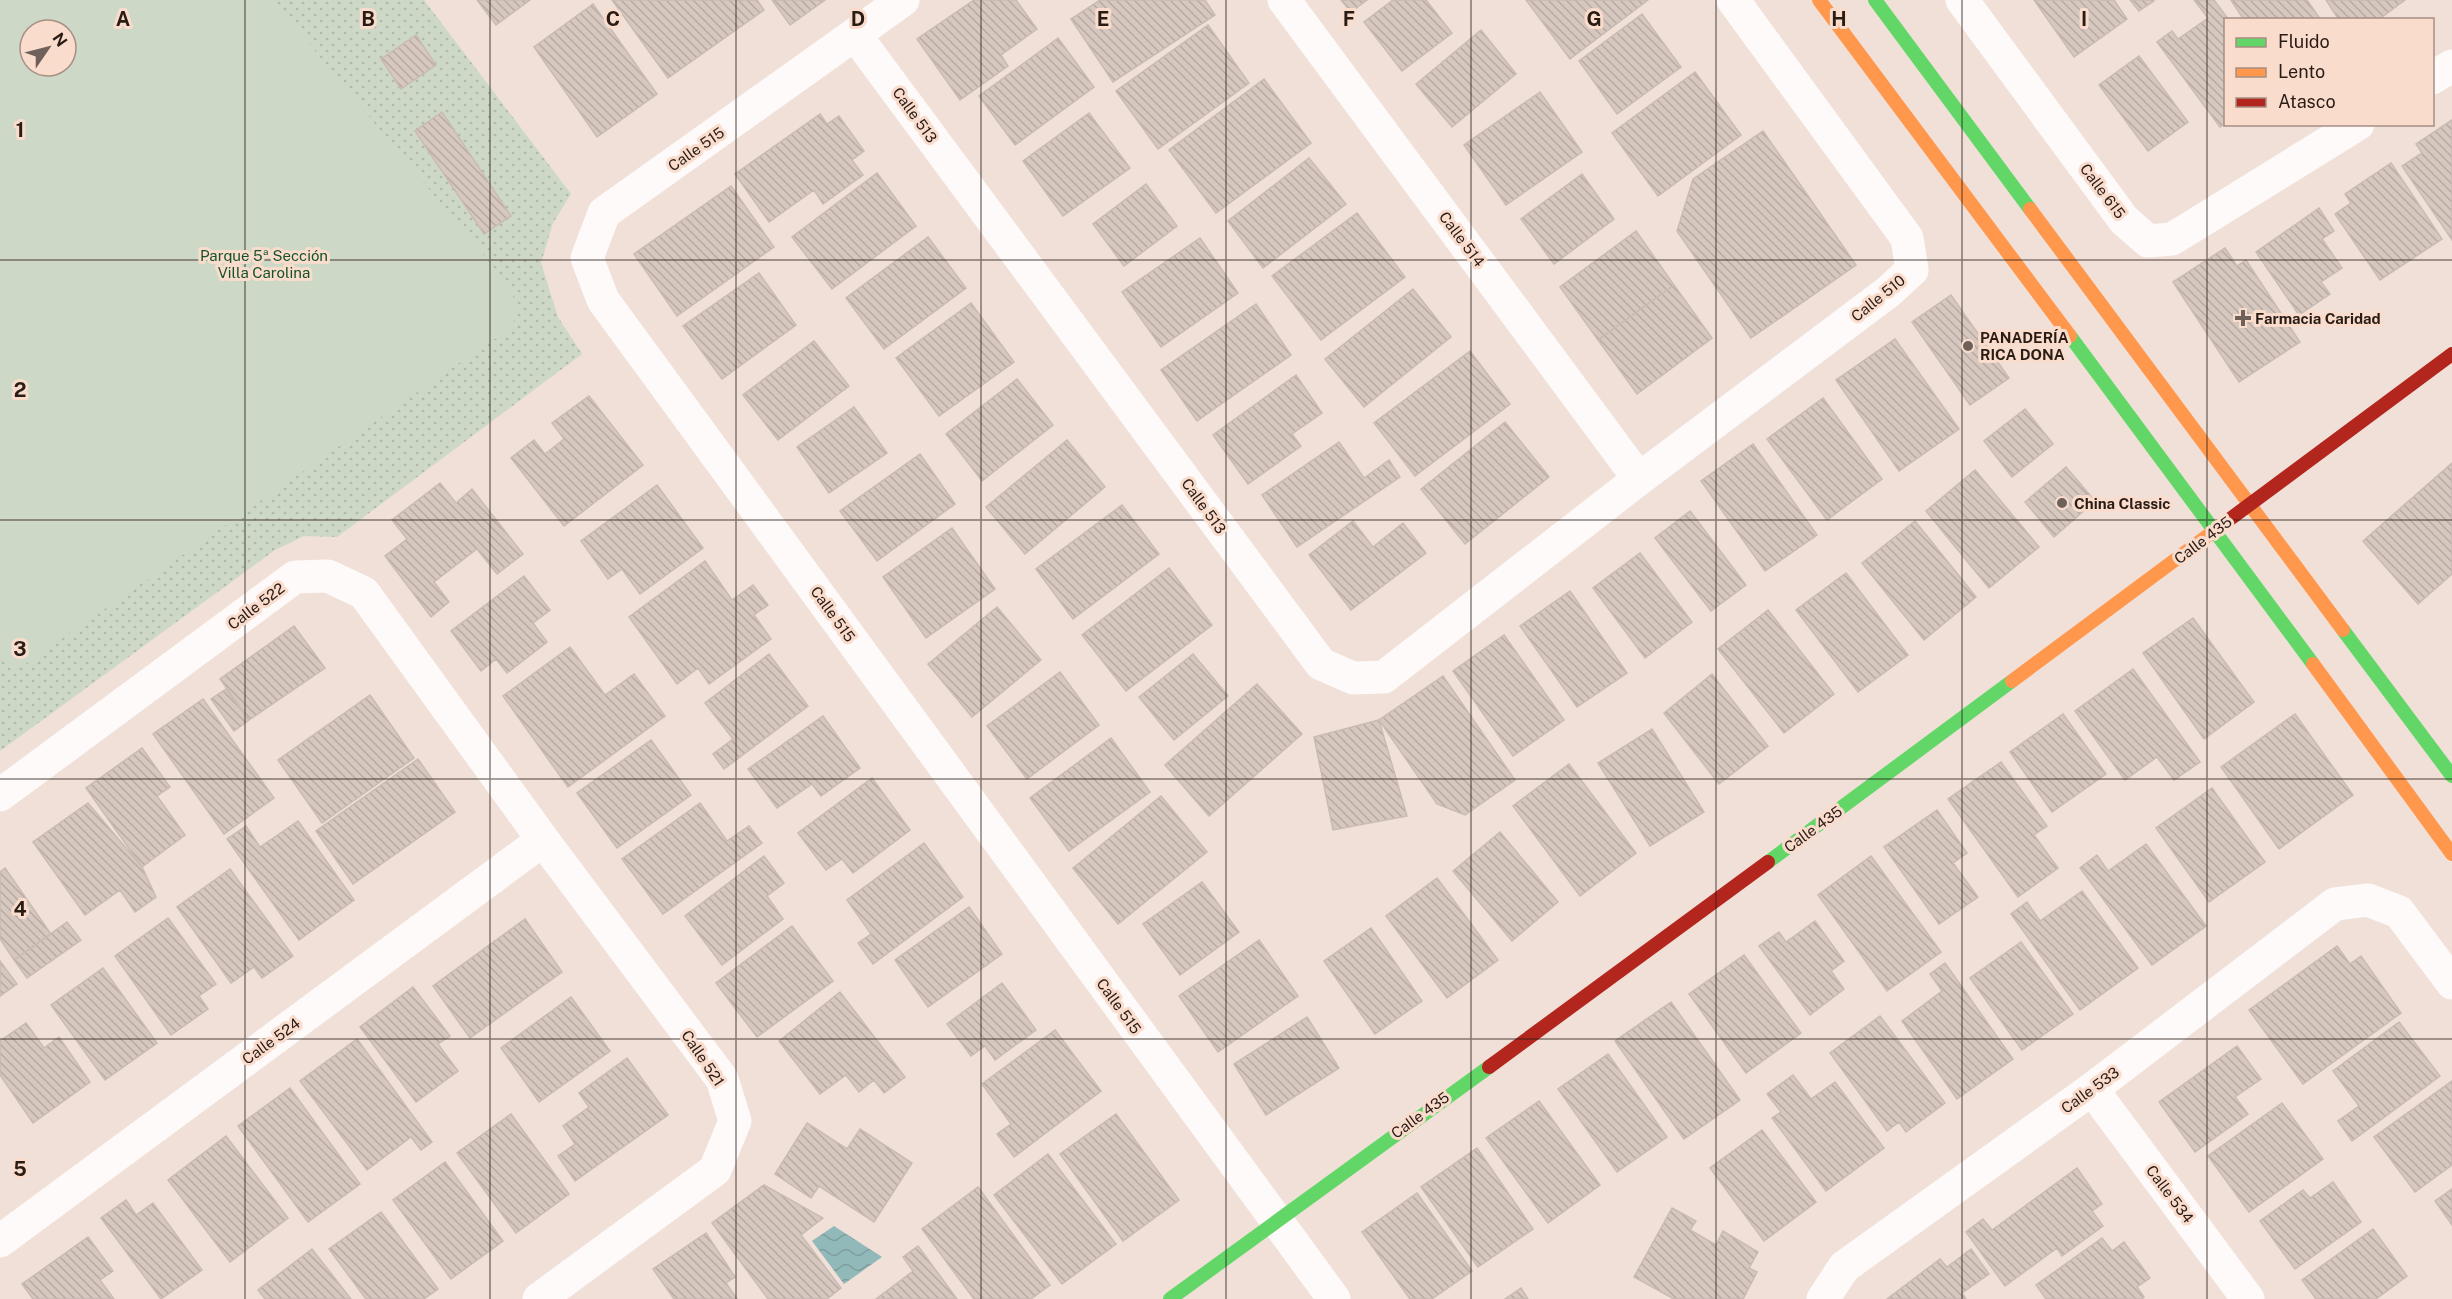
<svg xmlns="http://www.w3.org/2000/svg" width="2452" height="1299" font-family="'Public Sans',sans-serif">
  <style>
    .park { fill: url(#park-dots); fill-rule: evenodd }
    .garden { fill: #cdd9c6; fill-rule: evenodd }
    .water { fill: url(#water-waves) }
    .building { fill: url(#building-back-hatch); stroke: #c9bbb4; stroke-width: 1.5 }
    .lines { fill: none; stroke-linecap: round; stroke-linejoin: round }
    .street { stroke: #fdfaf9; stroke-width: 33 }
    .fast { stroke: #63d668; stroke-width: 14 }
    .slow { stroke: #ff974d; stroke-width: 14 }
    .jam { stroke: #b3261e; stroke-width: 14 }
    .grid { fill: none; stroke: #291c15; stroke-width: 1.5; stroke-opacity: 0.55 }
    .poi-dot { fill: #6f6159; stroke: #fadccd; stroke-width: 2 }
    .labels { text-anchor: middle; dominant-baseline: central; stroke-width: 6; stroke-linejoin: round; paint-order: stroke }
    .street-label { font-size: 15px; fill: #291c15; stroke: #fadccd }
    .park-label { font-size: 15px; fill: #13532a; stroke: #fadccd }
    .poi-label { font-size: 15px; font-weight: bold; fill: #291c15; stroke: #fadccd; text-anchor: start }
    .grid-label { font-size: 20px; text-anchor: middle; font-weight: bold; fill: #291c15; stroke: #fadccd; stroke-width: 6; stroke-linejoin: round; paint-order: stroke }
  </style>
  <defs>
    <pattern id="park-dots" width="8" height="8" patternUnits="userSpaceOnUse" patternTransform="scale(1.5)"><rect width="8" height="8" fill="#cdd9c6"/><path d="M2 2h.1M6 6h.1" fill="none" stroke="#b0baa9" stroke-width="1.8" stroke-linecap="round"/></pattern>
    <pattern id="water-waves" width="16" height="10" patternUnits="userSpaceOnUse" patternTransform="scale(1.5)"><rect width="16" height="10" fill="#92b9b9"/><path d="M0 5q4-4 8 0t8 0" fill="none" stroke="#7e9e9e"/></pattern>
    <pattern id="building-back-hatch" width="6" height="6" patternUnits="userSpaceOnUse" patternTransform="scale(1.5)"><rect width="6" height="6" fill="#d6c7bf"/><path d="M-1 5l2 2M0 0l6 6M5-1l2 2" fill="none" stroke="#b8aaa3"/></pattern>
  </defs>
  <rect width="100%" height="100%" fill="#f0e0d8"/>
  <!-- park -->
  <path class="park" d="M0 0H424L571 194 553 223 541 263 558 317 582 354 337 537 304 536 275 550 0 751ZM30 30H66V66H30Z"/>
  <!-- garden -->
  <path class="garden" d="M0 0H273L505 281 517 304 512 330 491 341 14 672 0 652ZM30 30H66V66H30Z"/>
  <!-- water -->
  <path class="water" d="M834 1226 882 1257 844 1284 812 1241Z"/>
  <!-- building -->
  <path class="building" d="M477 0H530L496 25Z
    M612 0H757L764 10 668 78Z
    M772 0H825L790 25Z
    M974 0H1016L1037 29 1001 55 1008 66 960 100 917 39Z
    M1100 0H1205L1215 15 1113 82 1071 19Z
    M1341 0H1367L1351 12Z
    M1393 0H1426L1452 33 1402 71 1364 22Z
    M1526 0H1648L1570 59Z
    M2034 0H2114L2127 19 2074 57Z
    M2130 0H2153L2154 1 2139 11Z
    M2194 0H2214L2229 20H2226V123L2220 127 2157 42 2172 31 2178 39 2208 18Z
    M2231 0H2307L2321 20H2244Z
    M2326 0H2405L2378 20H2339Z
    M593 4 657 94 597 137 534 47Z
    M1642 14 1681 67 1617 114 1579 61Z
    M1208 25 1249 83 1158 149 1116 91Z
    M1481 30 1516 74 1452 127 1416 84Z
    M416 35 436 65 401 89 381 59Z
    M1058 38 1094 87 1015 145 979 96Z
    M2139 56 2188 122 2148 151 2099 85Z
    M1695 72 1741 135 1658 196 1612 133Z
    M1264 79 1311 143 1216 213 1169 150Z
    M1540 92 1582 152 1506 205 1464 145Z
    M442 112 511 216 484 234 415 131Z
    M1089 113 1130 168 1063 216 1023 161Z
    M820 114 827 124 839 116 864 151 852 160 863 175 823 204 814 190 769 222 735 174Z
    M2452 120V240L2402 166 2422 153 2416 144Z
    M1763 131 1856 265 1751 338 1677 231 1693 179Z
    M1309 158 1346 204 1263 268 1228 221Z
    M2391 163 2442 239 2380 280 2335 214 2351 203 2345 194Z
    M877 173 916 226 832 289 792 237Z
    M1582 174 1614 219 1554 264 1521 219Z
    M1146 184 1177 226 1124 266 1093 224Z
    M731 186 774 247 677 316 634 254Z
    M2319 208 2334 231 2322 239 2342 268 2321 282 2330 294 2299 315 2256 252Z
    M1357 213 1405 277 1321 340 1272 276Z
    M1636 231 1674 285 1598 340 1560 287Z
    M928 237 966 288 884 349 846 298Z
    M1200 238 1238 293 1161 347 1122 292Z
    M2225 248 2237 266 2246 260 2300 342 2239 382 2173 282Z
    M759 273 796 325 722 379 683 326Z
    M1674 285 1712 338 1637 394 1598 340Z
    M1413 289 1451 337 1364 407 1325 359Z
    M1951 295 2009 378 1970 405 1912 322Z
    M971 303 1014 362 939 416 896 358Z
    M1256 304 1291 355 1197 421 1161 370Z
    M1895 339 1959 429 1899 471 1836 380Z
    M814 341 849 386 778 440 743 395Z
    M1470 351 1510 404 1415 476 1374 423Z
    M1296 375 1322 413 1292 434 1301 446 1248 484 1213 435Z
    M1017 379 1053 425 982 481 946 434Z
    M589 396 643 465 564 526 511 458 534 440 545 454 564 439 552 423Z
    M1823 398 1882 479 1827 520 1767 439Z
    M854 407 887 453 829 493 797 447Z
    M2025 409 2053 444 2012 477 1984 441Z
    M1505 422 1549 477 1465 544 1421 489Z
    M1067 440 1105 487 1025 554 986 507Z
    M1339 442 1364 478 1389 460 1400 477 1297 547 1262 495Z
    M1753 444 1817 535 1765 571 1701 481Z
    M920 454 955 504 877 561 840 511Z
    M2452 463V574L2418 604 2363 541Z
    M2066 467 2095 501 2054 537 2025 502Z
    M1975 470 2039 547 1989 588 1926 511Z
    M440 483 456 503 472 489 523 554 497 574 477 549 434 582 449 602 431 617 385 556 407 539 392 520Z
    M657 485 703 548 640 594 622 569 608 579 581 541Z
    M1122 505 1159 554 1073 619 1036 569Z
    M1690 511 1746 585 1711 611 1655 538Z
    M1353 521 1373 547 1403 523 1426 553 1351 610 1309 555Z
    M1915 521 1976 597 1924 640 1862 563Z
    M952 528 995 589 926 638 883 577Z
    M1640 553 1692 622 1645 658 1593 588Z
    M705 561 732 600 753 585 768 605 754 615 771 639 709 684 698 668 677 684 629 617Z
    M1169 568 1212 625 1126 691 1082 635Z
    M1846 573 1908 655 1858 692 1796 610Z
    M524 576 550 610 533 623 547 642 507 673 496 659 481 671 451 631Z
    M1570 591 1627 673 1577 707 1520 626Z
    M997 607 1041 660 972 717 928 664Z
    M1768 610 1834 694 1784 733 1718 649Z
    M2193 618 2254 702 2204 739 2143 653Z
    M294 626 325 668 249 720 220 679Z
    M1504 635 1564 720 1513 756 1453 671Z
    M570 647 605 695 634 674 665 716 568 787 503 696Z
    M769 654 808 706 724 769 713 754 733 739 705 703Z
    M1193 654 1228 696 1174 740 1139 697Z
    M2133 669 2200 762 2174 780 2157 757 2125 780 2075 711Z
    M1060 672 1099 725 1027 779 987 726Z
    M1712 674 1768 746 1719 784 1664 713Z
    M1443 676 1515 780 1465 815 1437 804 1379 720Z
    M1257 684 1302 734 1209 816 1165 765Z
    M226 689 249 720 234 731 211 699Z
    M370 695 414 758 322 823 278 760Z
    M203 699 274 798 224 834 153 734Z
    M2063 714 2106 774 2052 812 2010 752Z
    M2295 714 2353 795 2279 849 2221 767Z
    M823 716 860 768 821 796 812 784 777 808 748 769Z
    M1379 720 1407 816 1333 830 1314 737Z
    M1652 729 1704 812 1650 846 1598 763Z
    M1111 738 1150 792 1069 851 1030 798Z
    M651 740 691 795 617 848 577 793Z
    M142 748 170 787 157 796 185 835 142 867 86 788Z
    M418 759 455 812 353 884 316 831Z
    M2001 762 2047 826 2034 835 2058 868 2018 897 1948 799Z
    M1569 764 1636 853 1580 896 1513 806Z
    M872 778 910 830 853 873 842 859 826 870 798 833Z
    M2212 788 2265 862 2209 902 2156 828Z
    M1161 796 1207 852 1118 924 1073 868Z
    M88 803 142 867 156 897 135 912 120 890 85 915 33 842Z
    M700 803 727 841 749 826 762 843 663 914 622 859Z
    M1937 810 1967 853 1953 863 1978 897 1939 924 1884 847Z
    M298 821 354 900 299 940 227 839 246 826 260 847Z
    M1500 832 1558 902 1512 941 1453 871Z
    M924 843 963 897 873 964 858 943 871 934 847 900Z
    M2146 844 2206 926 2152 965 2080 868 2097 855 2108 871Z
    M764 856 784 883 767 896 783 919 722 965 685 916Z
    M1871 856 1941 952 1887 991 1818 895Z
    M5 868 51 934 14 960 0 939V872Z
    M230 869 293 956 262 978 254 967 231 983 177 907Z
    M1437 878 1498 960 1447 998 1386 916Z
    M1202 882 1239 932 1180 975 1143 924Z
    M2082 891 2138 968 2080 1010 2011 914 2027 902 2040 921Z
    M969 907 1002 954 928 1007 895 960Z
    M168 918 216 984 199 996 208 1009 171 1035 115 956Z
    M525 919 562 972 470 1038 433 986Z
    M1815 921 1844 961 1831 971 1844 989 1810 1015 1759 946 1779 932 1786 942Z
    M67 922 81 940 27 978 14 960Z
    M792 926 833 981 757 1037 716 983Z
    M1371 928 1422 1001 1375 1034 1324 961Z
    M1259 940 1298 996 1218 1052 1179 996Z
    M2021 942 2073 1014 2022 1050 1970 978Z
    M2337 946 2350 964 2361 956 2401 1013 2303 1084 2249 1010Z
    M1744 955 1801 1033 1746 1073 1689 994Z
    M0 961 17 984 0 996Z
    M1945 963 2013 1059 1957 1099 1902 1021 1942 991 1930 974Z
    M103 968 157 1043 105 1080 51 1005Z
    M1002 983 1036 1030 995 1060 985 1046 971 1056 947 1024Z
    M413 987 450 1036 438 1044 458 1071 416 1102 360 1027Z
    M840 992 905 1077 884 1093 874 1080 859 1092 846 1075 820 1094 779 1041Z
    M571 997 610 1051 539 1102 501 1048Z
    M1671 1002 1740 1100 1684 1139 1615 1041Z
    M1880 1016 1945 1103 1906 1132 1899 1122 1887 1131 1830 1053Z
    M1307 1017 1339 1068 1266 1115 1234 1064Z
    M2399 1022 2440 1076 2352 1141 2338 1121 2359 1106 2333 1071Z
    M26 1023 44 1048 59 1037 90 1082 33 1123 0 1075V1041Z
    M1055 1030 1101 1091 1014 1157 997 1134 1011 1124 982 1084Z
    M357 1039 432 1142 421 1150 411 1137 367 1170 300 1081Z
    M2237 1046 2261 1079 2235 1097 2248 1114 2195 1152 2159 1102Z
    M1608 1054 1667 1137 1617 1172 1558 1089Z
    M627 1058 668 1115 575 1181 558 1156 575 1144 563 1126 589 1107 579 1093Z
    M1793 1075 1811 1099 1835 1082 1884 1148 1826 1191 1772 1118 1781 1112 1767 1094Z
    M2452 1081V1165L2415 1192 2374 1137Z
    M290 1088 360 1184 308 1222 238 1126Z
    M1539 1101 1600 1185 1548 1223 1486 1138Z
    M2282 1103 2323 1159 2249 1212 2208 1156Z
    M511 1114 569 1194 516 1233 457 1153Z
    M1116 1114 1179 1200 1123 1241 1060 1154Z
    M807 1123 847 1149 860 1129 912 1163 874 1222 819 1186 811 1198 775 1174Z
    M1762 1130 1816 1202 1764 1241 1710 1168Z
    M226 1136 288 1218 230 1262 168 1180Z
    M1477 1148 1533 1229 1478 1267 1421 1187Z
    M1048 1154 1116 1244 1062 1284 994 1195Z
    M445 1162 503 1241 451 1279 393 1200Z
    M2077 1168 2102 1204 2092 1211 2103 1226 2062 1256 2057 1248 2005 1286 1966 1232 1983 1219 1992 1230Z
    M2333 1182 2361 1222 2295 1269 2260 1221 2303 1190 2310 1198Z
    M764 1185 823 1218 801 1235 841 1288 827 1299H768L712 1223Z
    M978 1187 1050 1285 1031 1299H974L922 1229Z
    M2452 1189V1225L2435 1201Z
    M1417 1193 1472 1271 1432 1299H1410L1362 1232Z
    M126 1200 136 1215 153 1203 202 1270 161 1299 101 1218Z
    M1672 1208 1696 1221 1690 1230 1716 1245 1723 1231 1758 1252 1749 1268 1757 1272 1743 1299H1674L1634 1277Z
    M381 1212 438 1289 424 1299H366L329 1249Z
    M2373 1229 2407 1276 2376 1299H2316L2302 1280Z
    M706 1233 735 1277 726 1283 737 1299H674L653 1269Z
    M88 1237 113 1271 100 1280 114 1299H33L22 1284Z
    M2102 1238 2112 1251 2124 1242 2150 1278 2137 1287 2144 1297 2142 1299H2046L2036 1285Z
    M918 1246 957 1299H876L913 1271 903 1257Z
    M312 1249 351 1299H265L258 1290Z
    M1971 1249 1989 1274 1962 1293 1966 1299H1887L1940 1259 1947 1267Z
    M1521 1288 1528 1299H1505Z"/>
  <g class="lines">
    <!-- street -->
    <path class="street" d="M903 0 604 213 587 258 603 300 1334 1299
      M1284 0 1639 479
      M1962 0 2124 220 2148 241 2172 239 2358 124
      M856 36 1321 664 1353 678 1384 677 1639 479 1888 292 1912 270 1907 238 1733 0
      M2432 78 2452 66
      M0 795 295 577 328 576 364 593 543 840 722 1079 735 1121 715 1170 539 1299
      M2092 1089 2248 1299
      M0 1241 543 840
      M1823 1299 1844 1267 2092 1089 2335 904 2368 900 2399 912 2452 983"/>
    <!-- fast -->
    <path class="fast" d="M1875 0 2030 209
      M2070 336 2313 664
      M2343 630 2452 776
      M1768 862 2012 681
      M1170 1299 1489 1067"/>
    <!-- slow -->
    <path class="slow" d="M1819 0 2070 336
      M2030 209 2343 630
      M2313 664 2452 854
      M2012 681 2222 525"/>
    <!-- jam -->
    <path class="jam" d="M2222 525 2452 354
      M1489 1067 1768 862"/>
  </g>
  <!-- grid -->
  <path class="grid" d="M245 0V1299M490 0V1299M736 0V1299M981 0V1299M1226 0V1299M1471 0V1299M1716 0V1299M1962 0V1299M2207 0V1299M0 260H2452M0 520H2452M0 779H2452M0 1039H2452"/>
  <!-- markers -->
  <g class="poi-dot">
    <path d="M2240 309h6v6h6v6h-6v6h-6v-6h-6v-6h6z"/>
    <circle cx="1968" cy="346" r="6"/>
    <circle cx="2062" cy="503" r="6"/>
  </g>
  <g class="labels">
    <!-- street labels -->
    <g class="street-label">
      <text transform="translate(915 115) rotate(54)">Calle 513</text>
      <text transform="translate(696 149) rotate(-35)">Calle 515</text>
      <text transform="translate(2103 191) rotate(53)">Calle 615</text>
      <text transform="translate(1462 239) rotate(53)">Calle 514</text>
      <text transform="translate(1878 298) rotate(-39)">Calle 510</text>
      <text transform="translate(1204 506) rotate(54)">Calle 513</text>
      <text transform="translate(2203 540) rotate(-37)">Calle 435</text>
      <text transform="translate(256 606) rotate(-37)">Calle 522</text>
      <text transform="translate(833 614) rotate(54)">Calle 515</text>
      <text transform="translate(1813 829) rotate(-36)">Calle 435</text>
      <text transform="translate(1119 1006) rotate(54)">Calle 515</text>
      <text transform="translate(271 1041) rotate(-36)">Calle 524</text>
      <text transform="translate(703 1058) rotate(56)">Calle 521</text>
      <text transform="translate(2090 1090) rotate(-36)">Calle 533</text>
      <text transform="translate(1420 1115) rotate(-36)">Calle 435</text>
      <text transform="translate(2170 1194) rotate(53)">Calle 534</text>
    </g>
    <!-- park labels -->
    <g class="park-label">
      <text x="264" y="255">Parque 5ª Sección<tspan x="264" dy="17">Villa Carolina</tspan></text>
    </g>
    <!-- poi labels -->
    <g class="poi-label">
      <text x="2255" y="318">Farmacia Caridad</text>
      <text x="1980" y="337">PANADERÍA<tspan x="1980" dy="17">RICA DONA</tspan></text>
      <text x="2074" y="503">China Classic</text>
    </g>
  </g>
  <g class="grid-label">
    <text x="123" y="26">A</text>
    <text x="368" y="26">B</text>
    <text x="613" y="26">C</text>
    <text x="858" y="26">D</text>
    <text x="1103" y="26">E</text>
    <text x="1349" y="26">F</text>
    <text x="1594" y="26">G</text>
    <text x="1839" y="26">H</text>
    <text x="2084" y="26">I</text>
    <text x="20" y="137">1</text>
    <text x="20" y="397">2</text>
    <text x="20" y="656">3</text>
    <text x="20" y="916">4</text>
    <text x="20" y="1176">5</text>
  </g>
  <!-- legend -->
  <rect x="2224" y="18" width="210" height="108" fill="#fadccd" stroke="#a68f83" stroke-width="1.5"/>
  <rect x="2236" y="38" width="30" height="9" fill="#63d668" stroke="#a68f83" stroke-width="1.5"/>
  <text x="2278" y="48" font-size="18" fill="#291c15">Fluido</text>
  <rect x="2236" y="68" width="30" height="9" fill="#ff974d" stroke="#a68f83" stroke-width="1.5"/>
  <text x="2278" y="78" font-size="18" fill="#291c15">Lento</text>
  <rect x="2236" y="98" width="30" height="9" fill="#b3261e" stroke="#a68f83" stroke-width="1.5"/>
  <text x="2278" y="108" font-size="18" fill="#291c15">Atasco</text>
  <!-- north arrow -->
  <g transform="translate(48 48) rotate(55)"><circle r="28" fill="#fadccd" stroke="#a68f83" stroke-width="1.5"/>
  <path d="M0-4.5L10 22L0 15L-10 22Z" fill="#6f6159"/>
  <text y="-9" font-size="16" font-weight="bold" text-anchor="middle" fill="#291c15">N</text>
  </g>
</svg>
